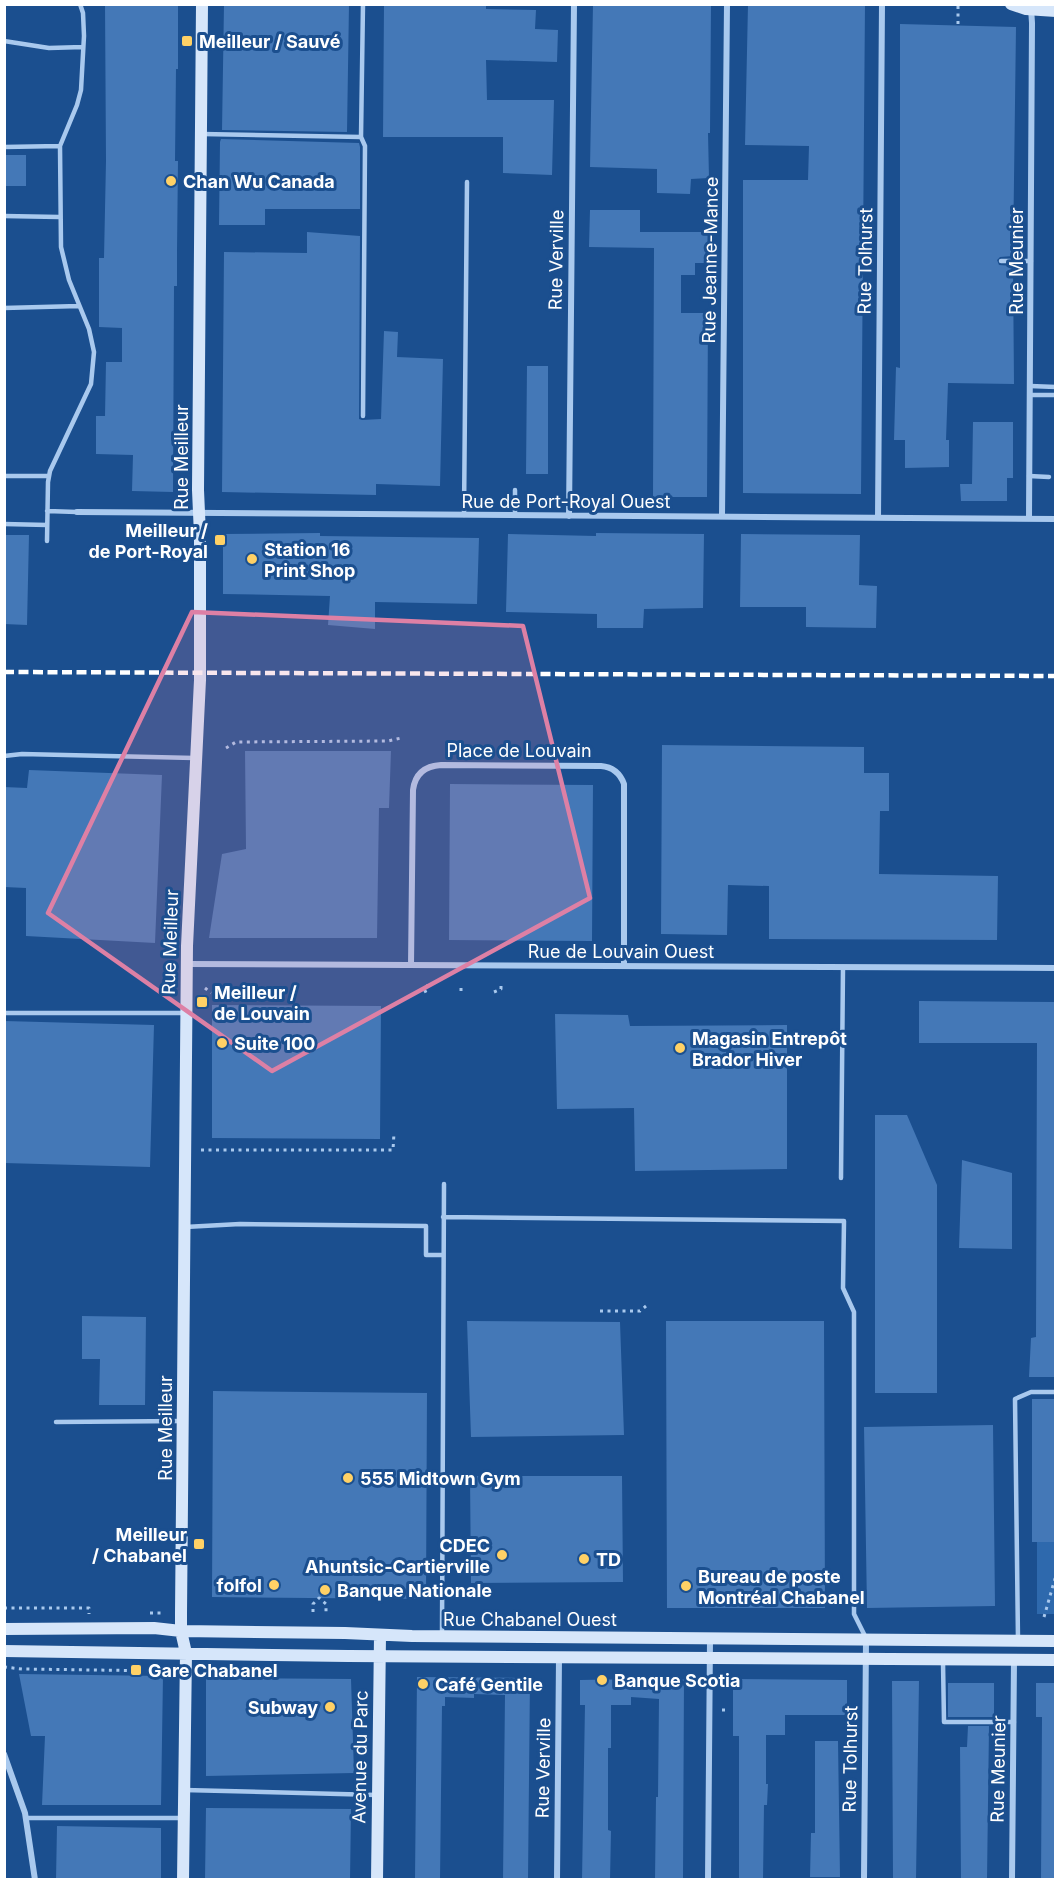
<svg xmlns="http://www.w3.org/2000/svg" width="1060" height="1884" font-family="Inter,sans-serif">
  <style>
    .green { fill: #2e69ad }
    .building { fill: #4478b7 }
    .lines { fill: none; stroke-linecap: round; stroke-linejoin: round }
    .path { stroke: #a9c9ee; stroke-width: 3; stroke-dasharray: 3 4.5; stroke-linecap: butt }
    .lane { stroke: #a9c9ee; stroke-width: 4.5 }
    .street { stroke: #a9c9ee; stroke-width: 6 }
    .secondary { stroke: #d6e6fa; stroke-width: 12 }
    .rail { stroke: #fff; stroke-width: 4.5; stroke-dasharray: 10 4.5; stroke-linecap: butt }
    .marked { fill: #dd80a5; fill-opacity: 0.2; stroke: #dd80a5; stroke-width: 4.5; stroke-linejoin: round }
    .poi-dot { fill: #ffd166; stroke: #1b4f8f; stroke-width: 2 }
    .labels { text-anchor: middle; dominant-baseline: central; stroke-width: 6; stroke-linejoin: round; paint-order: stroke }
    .poi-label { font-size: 18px; font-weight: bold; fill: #fff; stroke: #1b4f8f; text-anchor: start }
    .street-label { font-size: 18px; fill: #fff; stroke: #1b4f8f }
  </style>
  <rect width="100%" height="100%" fill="#1b4f8f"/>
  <!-- green -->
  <path class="green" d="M1037 1542H1055V1614H1037Z"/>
  <!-- building -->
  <path class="building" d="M105 4H178V69H176L175 161H178L177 251V286H174L173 492 132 491 133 455 96 454V416H105L106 362H122V328L99 327V258H104L106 161Z
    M224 4H349L347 132 222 130Z
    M384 4H486V9L536 10 535 29 558 30 557 62 486 60 487 100H554L552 175 503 173V137H383Z
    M593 4H711L710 133H708L709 178 691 179 690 194 657 193V169L590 167Z
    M748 4H865L861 494 743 493V180H808L809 146 745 145Z
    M900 24 1016 27 1013 256 1000 257 997 260 999 265 1013 266 1014 384 948 383 946 440H949V467L905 468V440H894L896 367 900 368Z
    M221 139 359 143 360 147V209H265V225H219L220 142Z
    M4 155H26V186H4Z
    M590 210H640V232H710V263H695V275H681V313H708L707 497H653L654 248 589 247Z
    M307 232 360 236 359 419 362 420 381 419 384 331 398 332 397 357 443 359 440 486 376 484V495L222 492 224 252 307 253Z
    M527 366H548V474H526Z
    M973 422H1013V478H1007V501H961L960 484H972Z
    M320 533V536L479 538 477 604 375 602V629L328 625 330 596 223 594V534Z
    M596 533 704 534 703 608 644 609 643 628H597V614L506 612 508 534 596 536Z
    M741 534 860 535 859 585 877 586 876 628 806 627V607H740Z
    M4 535H29L27 625 4 624Z
    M662 745 864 747V773H889V811H880L879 874 998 876 997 940 769 939V886L728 885 727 935 661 934Z
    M245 751H391L389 808H379L377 938H209L222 854 246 849Z
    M29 770 162 775 155 943 26 936V888L4 887V787L27 788Z
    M450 784 593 785 592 941 449 940Z
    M919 1001 1056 1002V1377H1029L1031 1338 1036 1337 1037 1043H919Z
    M212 1005 381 1006 380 1139 212 1138Z
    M555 1014 628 1015 630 1026 787 1025V1169L635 1171 634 1108 557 1109Z
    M4 1021 154 1025 150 1167 4 1163Z
    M875 1115H907L937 1185V1393H875Z
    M962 1160 1012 1173V1249L959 1248Z
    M82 1316 146 1317 145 1405H99L100 1359H82Z
    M467 1321 620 1322 624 1435 471 1437Z
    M666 1321H824L825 1608H667Z
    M213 1391 427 1393 426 1599 212 1597Z
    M1032 1399H1056V1542H1032Z
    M993 1425 995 1606 867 1608 864 1427Z
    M470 1476H622L623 1582 471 1583Z
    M19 1674 163 1676 161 1805H42L45 1736H31Z
    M417 1677 530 1678 528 1880H503L505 1695 474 1694V1698L445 1697V1706H442L440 1880H415Z
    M206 1678 351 1679 354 1773 206 1776Z
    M639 1679H684L683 1880H655L656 1797H658L659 1699 631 1697V1705H611V1748H608V1830L611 1831 610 1880H582L585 1705H580V1680Z
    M733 1679 847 1680V1715H785V1735H766V1784H768L767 1805H764L763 1880H739V1736H733Z
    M892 1681H919L916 1880H893Z
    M948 1683H994V1717H948Z
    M1036 1683H1056V1880H1041L1042 1717H1036Z
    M968 1726H989L987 1880H961L960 1747H967Z
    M815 1741H838L840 1877H810L811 1833H815Z
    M206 1808 351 1809 350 1880H205Z
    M57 1826 161 1828V1880H56Z"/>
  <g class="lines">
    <!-- path -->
    <path class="path" d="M958 24V6
      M226 748 236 742 388 741 401 738
      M205 988 211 993
      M461 991V984
      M424 992 428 990V983
      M494 992 501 989V984
      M201 1150H393L394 1133
      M600 1311H640L646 1306
      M4 1608H89V1614
      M313 1612V1604L319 1598 326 1604V1612
      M150 1613H161L164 1615
      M1044 1617 1056 1575
      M4 1667 22 1669 168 1671 172 1667
      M722 1710H729"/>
    <!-- lane -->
    <path class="lane" d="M4 41 49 48 83 47
      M202 134 361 137 363 4
      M361 137 365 146 363 416
      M60 146 77 105 81 90 84 36 83 13 80 4
      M4 147 60 146 61 247 69 280 89 329 94 352 91 384 50 471 48 482 47 541
      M4 216 59 217
      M1001 261H1031
      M4 308 79 306
      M1030 386 1056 387
      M1030 395H1056
      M4 476H49
      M1029 476 1049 477
      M47 511 77 512
      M464 515 467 182
      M515 515V490
      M4 524 47 525
      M4 756 22 754 194 758
      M4 1013H186
      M841 1178 843 967
      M443 1217 844 1221 843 1288 854 1312V1614L866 1638
      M185 1227 240 1224 426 1226V1255H443
      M56 1422 183 1421
      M442 1634 444 1184
      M1018 1640 1015 1399 1031 1392H1056
      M943 1662 944 1722H1014
      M184 1790 377 1795
      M26 1818H181"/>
    <!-- street -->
    <path class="street" d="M77 512 1056 519
      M569 516 574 4
      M722 516 727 4
      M878 518 882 4
      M1029 518 1032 23 1031 8
      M186 964 1056 968
      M411 965 413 790C415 774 425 766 441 765L601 766C613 767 620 773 624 784V966
      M4 1754 25 1813 35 1880
      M557 1880 559 1658
      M708 1880 710 1639
      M864 1880 866 1640
      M1012 1880 1014 1660"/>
    <!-- secondary -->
    <path class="secondary" d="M1011 4 1026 9 1056 11
      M4 1629 154 1628 181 1631 345 1633 412 1636 1056 1641
      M4 1651 348 1656 1056 1660
      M183 1880 186 1653 181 1631V1614L187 946 200 680V535L198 490 202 4
      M377 1880 380 1636"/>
    <!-- rail -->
    <path class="rail" d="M4 672 1056 676"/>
  </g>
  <!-- marked area -->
  <path class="marked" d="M192 612 523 626 590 898 272 1071 48 913Z"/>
  <!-- markers -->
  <g class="poi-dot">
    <rect x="181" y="35" width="12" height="12" rx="3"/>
    <circle cx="171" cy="181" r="6"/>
    <rect x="214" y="534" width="12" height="12" rx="3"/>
    <circle cx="252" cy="559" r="6"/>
    <rect x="196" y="996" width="12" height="12" rx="3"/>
    <circle cx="222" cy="1043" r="6"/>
    <circle cx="680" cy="1048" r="6"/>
    <circle cx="348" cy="1478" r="6"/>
    <rect x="193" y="1538" width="12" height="12" rx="3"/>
    <circle cx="502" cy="1555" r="6"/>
    <circle cx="584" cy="1559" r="6"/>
    <circle cx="274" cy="1585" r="6"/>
    <circle cx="686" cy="1586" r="6"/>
    <circle cx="325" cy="1590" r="6"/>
    <rect x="130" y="1664" width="12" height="12" rx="3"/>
    <circle cx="602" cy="1680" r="6"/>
    <circle cx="423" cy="1684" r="6"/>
    <circle cx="330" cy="1707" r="6"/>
  </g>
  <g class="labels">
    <!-- poi labels -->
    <g class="poi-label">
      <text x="199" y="41">Meilleur / Sauvé</text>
      <text x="183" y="181">Chan Wu Canada</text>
      <text x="208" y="530" text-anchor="end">Meilleur /<tspan x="208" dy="21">de Port-Royal</tspan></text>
      <text x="264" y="549">Station 16<tspan x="264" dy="21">Print Shop</tspan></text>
      <text x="214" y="992">Meilleur /<tspan x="214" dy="21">de Louvain</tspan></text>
      <text x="692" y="1038">Magasin Entrepôt<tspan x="692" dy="21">Brador Hiver</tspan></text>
      <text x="234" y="1043">Suite 100</text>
      <text x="360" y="1478">555 Midtown Gym</text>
      <text x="187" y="1534" text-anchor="end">Meilleur<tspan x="187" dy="21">/ Chabanel</tspan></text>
      <text x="490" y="1545" text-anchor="end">CDEC<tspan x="490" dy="21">Ahuntsic-Cartierville</tspan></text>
      <text x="596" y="1559">TD</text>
      <text x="698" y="1576">Bureau de poste<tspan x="698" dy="21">Montréal Chabanel</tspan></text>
      <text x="262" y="1585" text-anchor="end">folfol</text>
      <text x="337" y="1590">Banque Nationale</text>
      <text x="148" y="1670">Gare Chabanel</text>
      <text x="614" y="1680">Banque Scotia</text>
      <text x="435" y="1684">Café Gentile</text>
      <text x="318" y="1707" text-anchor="end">Subway</text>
    </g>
    <!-- street labels -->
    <g class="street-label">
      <text transform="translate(556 260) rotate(-89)">Rue Verville</text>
      <text transform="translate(710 260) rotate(-89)">Rue Jeanne-Mance</text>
      <text transform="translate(865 261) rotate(-89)">Rue Tolhurst</text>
      <text transform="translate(1016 261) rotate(-90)">Rue Meunier</text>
      <text transform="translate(181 457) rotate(-90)">Rue Meilleur</text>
      <text x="566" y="501">Rue de Port-Royal Ouest</text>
      <text x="519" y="750">Place de Louvain</text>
      <text transform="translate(170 942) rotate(-88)">Rue Meilleur</text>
      <text x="621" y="951">Rue de Louvain Ouest</text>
      <text transform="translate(165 1428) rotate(-90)">Rue Meilleur</text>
      <text x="530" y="1619">Rue Chabanel Ouest</text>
      <text transform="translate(360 1757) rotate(-89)">Avenue du Parc</text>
      <text transform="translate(850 1759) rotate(-89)">Rue Tolhurst</text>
      <text transform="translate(543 1768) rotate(-89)">Rue Verville</text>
      <text transform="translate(998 1769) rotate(-89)">Rue Meunier</text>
    </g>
  </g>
  <!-- border -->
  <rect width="1060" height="1884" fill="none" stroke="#ffffff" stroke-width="12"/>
</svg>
